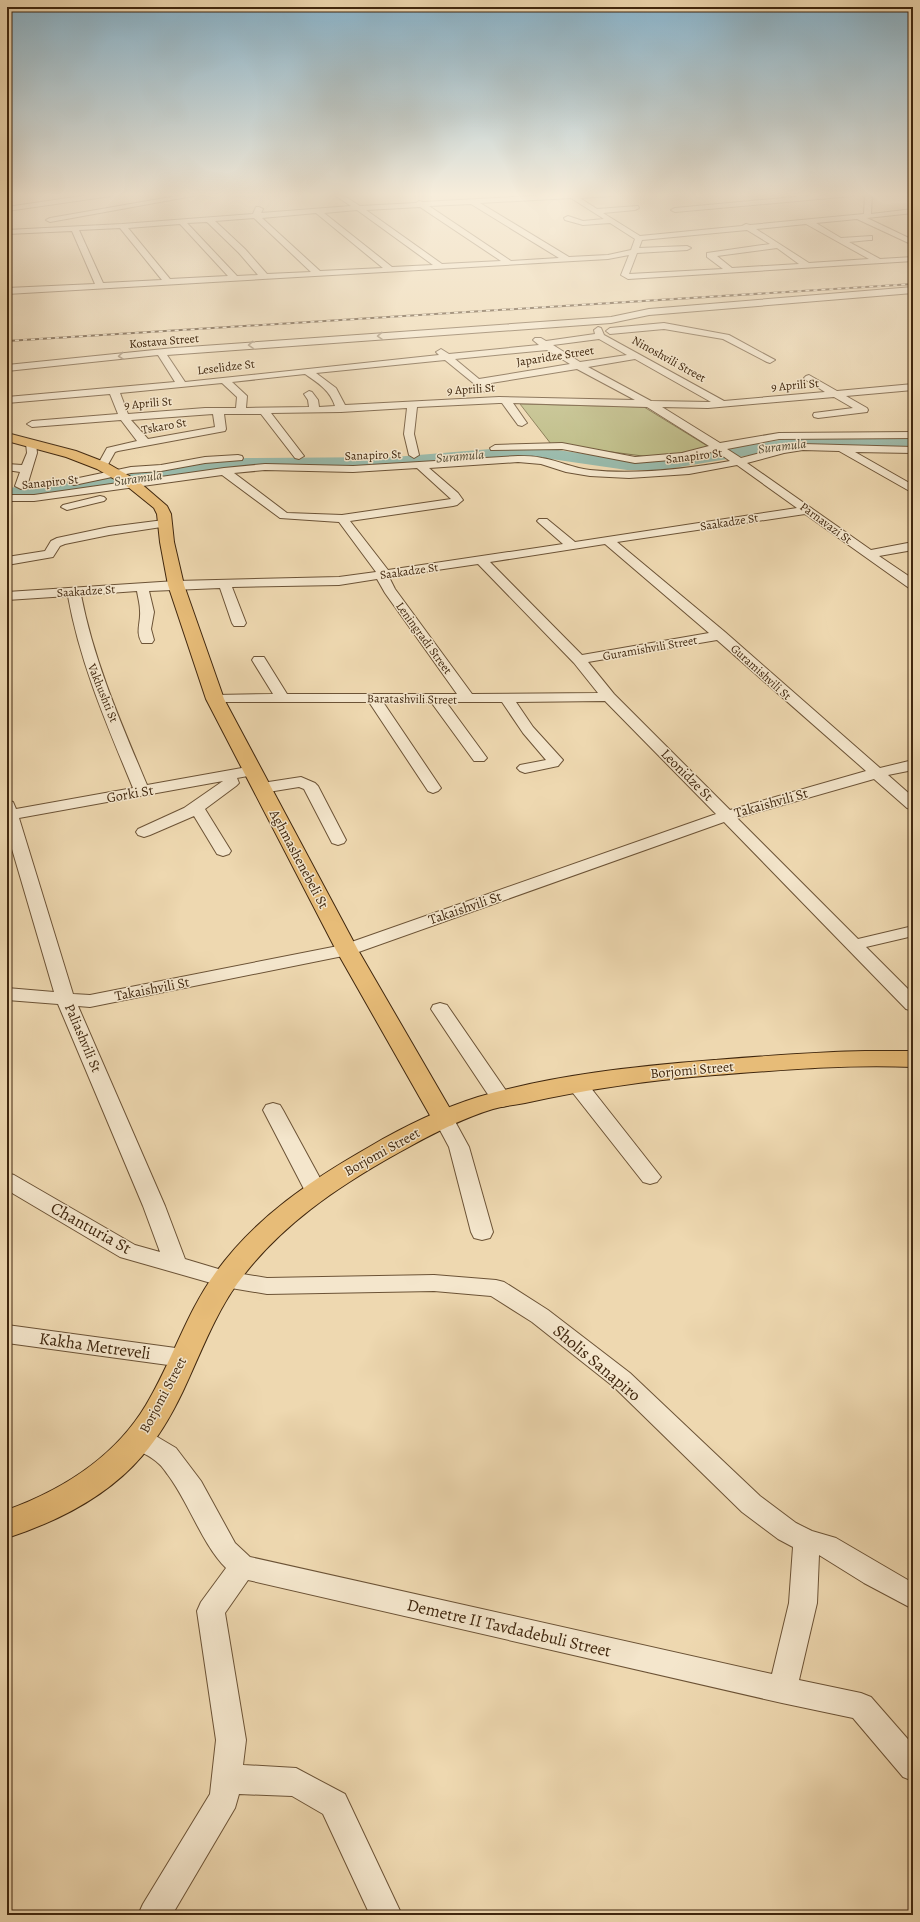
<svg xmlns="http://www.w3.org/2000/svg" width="920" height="1922" font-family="Alegreya,serif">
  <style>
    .green { fill: #bebd87; stroke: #7f724a }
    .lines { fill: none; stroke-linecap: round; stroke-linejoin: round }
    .river { fill: #99baab; fill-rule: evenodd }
    .minor-casing { stroke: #6c5336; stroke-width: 2 }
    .major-casing { stroke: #40270e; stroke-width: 2 }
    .highway-casing { stroke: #40270e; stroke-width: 2 }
    .minor { fill: #f4e6cc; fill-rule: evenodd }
    .major { fill: #e7bc78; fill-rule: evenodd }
    .highway { fill: #e7bc78; fill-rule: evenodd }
    .rail-casing { stroke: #40270e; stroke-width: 2 }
    .rail { stroke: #f4e6cc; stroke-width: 1.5; stroke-dasharray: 4; stroke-linecap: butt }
    .shaded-wall { fill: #915b4a; stroke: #40270e }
    .oneway { stroke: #9a866d }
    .labels { text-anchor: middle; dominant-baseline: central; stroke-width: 3; stroke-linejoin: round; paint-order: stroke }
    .far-street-label { font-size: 12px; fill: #40270e; stroke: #f4e6cc }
    .far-water-label { font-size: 13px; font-style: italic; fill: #564c35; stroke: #f4e6cc }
    .street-label { font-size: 14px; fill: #40270e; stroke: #f4e6cc }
    .near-street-label { font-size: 17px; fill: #40270e; stroke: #f4e6cc }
  </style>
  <rect width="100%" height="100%" fill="#eed8b0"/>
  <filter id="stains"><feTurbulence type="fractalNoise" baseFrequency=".005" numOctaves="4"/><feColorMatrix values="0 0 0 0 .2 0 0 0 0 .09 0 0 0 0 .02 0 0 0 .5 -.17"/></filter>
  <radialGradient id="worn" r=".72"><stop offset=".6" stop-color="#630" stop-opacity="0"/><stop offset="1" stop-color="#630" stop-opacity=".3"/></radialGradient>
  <!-- green -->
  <path class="green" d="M520 404 644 407 709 447 671 455 650 457 551 444Z"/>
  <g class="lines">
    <!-- river -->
    <path class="river" d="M798 437 913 438V448L798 447 662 470H627L551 459 503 458 394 467 246 468 187 475 94 490 7 498V488L94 480 187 465 246 458 394 457 503 448 551 449 627 460H662Z"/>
    <defs>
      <path id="minor" d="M7 194H16L7 197Z
        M95 194H114L111 196 7 211V207Z
        M188 194H204L50 222 46 220 50 218Z
        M333 194H341L360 206 416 203 419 201 423 202 567 194H614L611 196 580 198 597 209 638 206 639 208 635 210 603 213 640 236 742 226 746 224 750 225 864 214 865 194H872L871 214 913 209V213L867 218 913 240V245L857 219 816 223 841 238 872 236V240H869L849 242 880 259 913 257V261L628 279 621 275 629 255 608 259 7 294V288L95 284 72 231 7 234V230L122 224 253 214 256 207H259L263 209 261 213 351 206ZM571 198 604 219 583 221 568 216 564 218 565 220 583 225 610 223 635 239 631 250 608 255 569 257 480 203ZM471 204 559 258 511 261 429 206ZM420 207 501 261 442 264 366 210ZM357 210 433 265 392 267 324 213ZM316 213 383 268 320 271 262 218ZM254 218 311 272 267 274 245 249 215 221ZM207 222 239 253 258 275 237 276 187 223ZM180 224 228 276 170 279 128 228ZM806 224 869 259 809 263 756 229ZM120 228 162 280 103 283 79 230ZM747 230 770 244 707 253V257L723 269 629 274 637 253 687 250 691 248 687 246 639 248 642 240ZM777 248 799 264 732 268 717 256Z
        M827 194H855L852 196 675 212 671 210 675 208Z
        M913 287V293L649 315 611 323 167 355 185 382 439 355 436 352 441 349 449 354 539 345 533 340 535 338H541L546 341 595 334 594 330 598 327 601 328 604 335 724 401 825 392 806 380 804 378 806 376 809 375 837 391 913 384V390L846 396 867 408 868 410 867 412 818 418 814 417 813 415 814 413 853 408 834 397 708 408 662 407 720 443 779 433 913 432V438L779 439 727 449 741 458 783 447 803 444 913 447V453L855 452 913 485V493L839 451 803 450 784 453 747 463 871 550 913 542V550L879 556 913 579V589L909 588 805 514 617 542 725 632 880 768 913 760V770L888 775 913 797V810L907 808 874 779 737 818 858 939 913 926V936L866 947 913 994V1011L906 1009 724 822 353 954 90 1007 78 1006 165 1206 185 1259 225 1271 267 1278 434 1275 496 1280 504 1282 548 1310 630 1373 760 1496 796 1523 812 1531 836 1538 913 1583V1609L864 1583 819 1555 817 1603 799 1680 861 1693 871 1697 913 1745V1781L903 1777 853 1718 782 1703 248 1580 225 1613 246 1740 243 1765 296 1768 345 1794 402 1915H370L323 1814 292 1796 239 1794 235 1808 172 1915H138L143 1904 210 1794 216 1740 197 1611 201 1602 226 1568C202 1544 189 1503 168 1475 165 1471 162 1466 158 1463 148 1453 134 1452 128 1439L131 1432 140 1429 149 1432 176 1448 201 1481 235 1543 250 1557 772 1674 789 1603 793 1547 778 1539 742 1512 614 1387 532 1322 491 1296 434 1291 267 1294 225 1287 120 1257 7 1190V1173L14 1175 135 1245 160 1252 143 1206 58 1004 7 1000V988L54 992 7 832V800L13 802 16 809 133 788C107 725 80 663 68 596L7 600V592L176 581 339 577 376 572 339 522 280 518 222 475 34 501H7V495H34L224 468 265 464 353 466 518 456C526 456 534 456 542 458 559 461 573 468 590 470 636 475 685 469 730 461L716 451 682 459 635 463 562 449 491 450 490 448 495 445 562 443 635 457 682 453 709 446 647 407 513 403 527 423 522 426 518 425 502 403H499L417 407 414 434 419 455 414 458 409 455 404 434 407 408 341 412 271 413 304 456 299 459 295 458 261 414H224L226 429 225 431 118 451 115 452 106 468 102 469 97 466 107 448 137 441 121 420 32 427 27 424 32 421 118 414 110 394 7 403V397L175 382 158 355 7 371V365L174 348 611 317 649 309ZM599 339 627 355 580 362 553 345ZM547 350 570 364 479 379 455 359ZM635 359 711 402 651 401 588 367ZM445 360 483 391 486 392 491 389 485 384 577 369 635 400 499 397 345 405 336 388 316 373ZM305 374C318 383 330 390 335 406L319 407 318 400 312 392 309 391 304 394 308 400 309 407 246 408 247 396 232 382ZM222 383 237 397 236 408H205L128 414 120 393ZM213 414 215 427 148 439 131 420ZM518 462 541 464 566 472 590 476 629 478 689 474 737 465 797 508 575 542 547 519H539L537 521 539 523 563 544 388 570 350 521 453 506 457 505 463 500 458 493 429 468ZM417 468 451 499 342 515 287 513 234 473 265 470 353 472ZM605 544 709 633 582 655 490 562ZM478 564 574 663 598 693 472 694 395 589 389 577ZM377 579 385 593 457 694H287L264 657H254L252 660 273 694 215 695 210 696 208 699 210 702H369L428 791 433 793 438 791 441 788 383 702H431L474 761H484L487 758 446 702H502L523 733 546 760 520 765 517 768 520 771 525 773 558 766 563 760 533 727 516 702 605 701 716 814 343 945 90 995 73 994 19 818 223 781 184 808 138 829 136 832 138 835 144 837 150 835 194 816 217 854 223 856 229 854 231 851 205 809 236 786 239 783 237 778 258 774 261 771 258 768 253 766 147 785C121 723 94 662 81 595L137 591C138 598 140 604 140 611 141 623 135 632 142 643H152L154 640 151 629 154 612 149 591 220 588 232 623 234 626H244L246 623 232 587 339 585ZM717 640 866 771 730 810 614 694 588 662Z
        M664 323 729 335 775 360 770 363 767 362 723 339 717 338 664 329 610 334 606 331 610 328Z
        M31 440 36 443 37 453 27 486 21 489 15 486 20 472 7 470V464L22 465 27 453 26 443Z
        M238 455 242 456 243 458 242 460 205 463 161 471 131 473 74 485 68 482 74 479 131 467 161 465 205 457Z
        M100 496 104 497 106 499 104 501 67 510 61 507 63 505Z
        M164 520 168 522 170 524 168 526 109 535 65 544 60 546 53 557 7 565V557L45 551 51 541 57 538 109 527Z
        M301 777 315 783 318 786 346 840 344 843 338 845 332 843 304 789 299 787 262 793 257 791 254 788 257 785 262 783Z
        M440 1003 447 1005 509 1095 512 1100 509 1105 502 1107 495 1105 431 1009 433 1005Z
        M576 1077 583 1078 657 1172 661 1177 657 1182 650 1184 643 1182 569 1088 566 1083 569 1078Z
        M273 1103 280 1105 283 1110 327 1191 324 1196 316 1198 308 1196 305 1191 263 1110 266 1105Z
        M444 1112 451 1114 469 1147 493 1232 490 1238 482 1240 474 1238 471 1232 449 1147 434 1119 437 1114Z
        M7 1325 183 1349 191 1352 195 1358 191 1364 183 1367 7 1343Z"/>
      <path id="major" d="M7 433 76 451 107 463 138 481 167 506 171 514 174 542 184 585 224 699 358 950 456 1119 453 1125 444 1127 435 1125 432 1119 336 950 206 699 168 585 160 542 157 514 154 508 128 487 97 469 66 457 7 441Z"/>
      <path id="highway" d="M865 1051H913V1067C847 1064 781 1070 715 1075 651 1080 588 1089 525 1103 514 1105 503 1106 493 1109 460 1119 428 1136 398 1153 337 1187 279 1226 237 1284 214 1316 200 1355 183 1391 172 1414 159 1437 142 1456 108 1496 56 1522 7 1538V1510C62 1490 115 1457 146 1405 172 1362 186 1313 216 1272 256 1217 311 1180 369 1147 403 1127 440 1109 478 1097 552 1075 637 1066 714 1060 765 1056 815 1052 865 1051Z"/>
    </defs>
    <!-- minor casing -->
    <use href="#minor" class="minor-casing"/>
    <!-- major casing -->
    <use href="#major" class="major-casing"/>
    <!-- highway casing -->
    <use href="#highway" class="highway-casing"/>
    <!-- minor -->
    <use href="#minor" class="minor"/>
    <!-- major -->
    <use href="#major" class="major"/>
    <!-- highway -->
    <use href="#highway" class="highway"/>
    <defs>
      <path id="rail" d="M7 341 913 284"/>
    </defs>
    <!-- rail casing -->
    <use href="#rail" class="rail-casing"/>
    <!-- rail -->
    <use href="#rail" class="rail"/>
  </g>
  <!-- shaded-wall -->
  <path class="shaded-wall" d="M9 494 11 505 7 512V497Z"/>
  <!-- one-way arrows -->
  <defs><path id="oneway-chevron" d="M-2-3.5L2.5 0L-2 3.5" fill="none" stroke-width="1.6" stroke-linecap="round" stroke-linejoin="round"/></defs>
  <g class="oneway">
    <use href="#oneway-chevron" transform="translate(380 336) rotate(176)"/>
    <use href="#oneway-chevron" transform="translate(251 345) rotate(176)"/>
    <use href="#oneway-chevron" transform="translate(121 356) rotate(174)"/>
  </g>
  <!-- sky -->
  <linearGradient id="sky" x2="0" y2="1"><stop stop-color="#88b6d0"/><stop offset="0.42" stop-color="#f7eddb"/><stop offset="1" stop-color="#f7eddb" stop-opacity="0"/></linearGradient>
  <rect width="920" height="463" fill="url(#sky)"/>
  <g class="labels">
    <!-- far-street labels -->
    <g class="far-street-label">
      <text transform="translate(164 341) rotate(-5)">Kostava Street</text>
      <text transform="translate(555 356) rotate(-9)">Japaridze Street</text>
      <text transform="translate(669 359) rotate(29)">Ninoshvili Street</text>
      <text transform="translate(226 367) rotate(-7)">Leselidze St</text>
      <text transform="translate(795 385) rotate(-5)">9 Aprili St</text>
      <text transform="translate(471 389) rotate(-4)">9 Aprili St</text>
      <text transform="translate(148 403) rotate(-5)">9 Aprili St</text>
      <text transform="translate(164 426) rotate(-10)">Tskaro St</text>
      <text transform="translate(373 455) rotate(-2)">Sanapiro St</text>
      <text transform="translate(694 456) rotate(-7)">Sanapiro St</text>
      <text transform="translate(50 482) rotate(-6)">Sanapiro St</text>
      <text transform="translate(729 522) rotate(-9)">Saakadze St</text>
      <text transform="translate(826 523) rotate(36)">Parnavazi St</text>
      <text transform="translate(409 571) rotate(-8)">Saakadze St</text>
      <text transform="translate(86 591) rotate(-4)">Saakadze St</text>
      <text transform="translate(424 638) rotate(54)">Leningradi Street</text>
      <text transform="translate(650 648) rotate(-10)">Guramishvili Street</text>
      <text transform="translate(761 672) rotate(42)">Guramishvili St</text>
      <text transform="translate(103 693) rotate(68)">Vakhushti St</text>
      <text transform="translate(412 699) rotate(1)">Baratashvili Street</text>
    </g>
    <!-- far-water labels -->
    <g class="far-water-label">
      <text transform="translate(782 446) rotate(-7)">Suramula</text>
      <text transform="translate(460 456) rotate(-5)">Suramula</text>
      <text transform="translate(138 478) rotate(-8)">Suramula</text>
    </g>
    <!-- street labels -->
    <g class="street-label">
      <text transform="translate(687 775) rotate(45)">Leonidze St</text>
      <text transform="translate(130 794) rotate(-10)">Gorki St</text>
      <text transform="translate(771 803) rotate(-16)">Takaishvili St</text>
      <text transform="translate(299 859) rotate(62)">Aghmashenebeli St</text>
      <text transform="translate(465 908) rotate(-19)">Takaishvili St</text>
      <text transform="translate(152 989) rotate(-11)">Takaishvili St</text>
      <text transform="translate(83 1038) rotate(67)">Paliashvili St</text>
      <text transform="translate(692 1070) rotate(-5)">Borjomi Street</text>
      <text transform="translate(382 1152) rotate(-29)">Borjomi Street</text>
      <text transform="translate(163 1395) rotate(-62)">Borjomi Street</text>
    </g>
    <!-- near-street labels -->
    <g class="near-street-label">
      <text transform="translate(91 1228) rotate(29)">Chanturia St</text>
      <text transform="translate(95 1346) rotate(8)">Kakha Metreveli</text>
      <text transform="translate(597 1363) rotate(40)">Sholis Sanapiro</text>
      <text transform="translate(509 1628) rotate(13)">Demetre II Tavdadebuli Street</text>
    </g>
  </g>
  <!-- margin -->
  <rect width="920" height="1922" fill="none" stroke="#eed8b0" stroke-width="24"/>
  <rect x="8" y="8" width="904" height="1906" fill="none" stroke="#40270e" stroke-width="2"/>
  <rect x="12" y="12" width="896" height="1898" fill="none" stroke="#40270e"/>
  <rect width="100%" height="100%" filter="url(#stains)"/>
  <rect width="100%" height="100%" fill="url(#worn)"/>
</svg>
